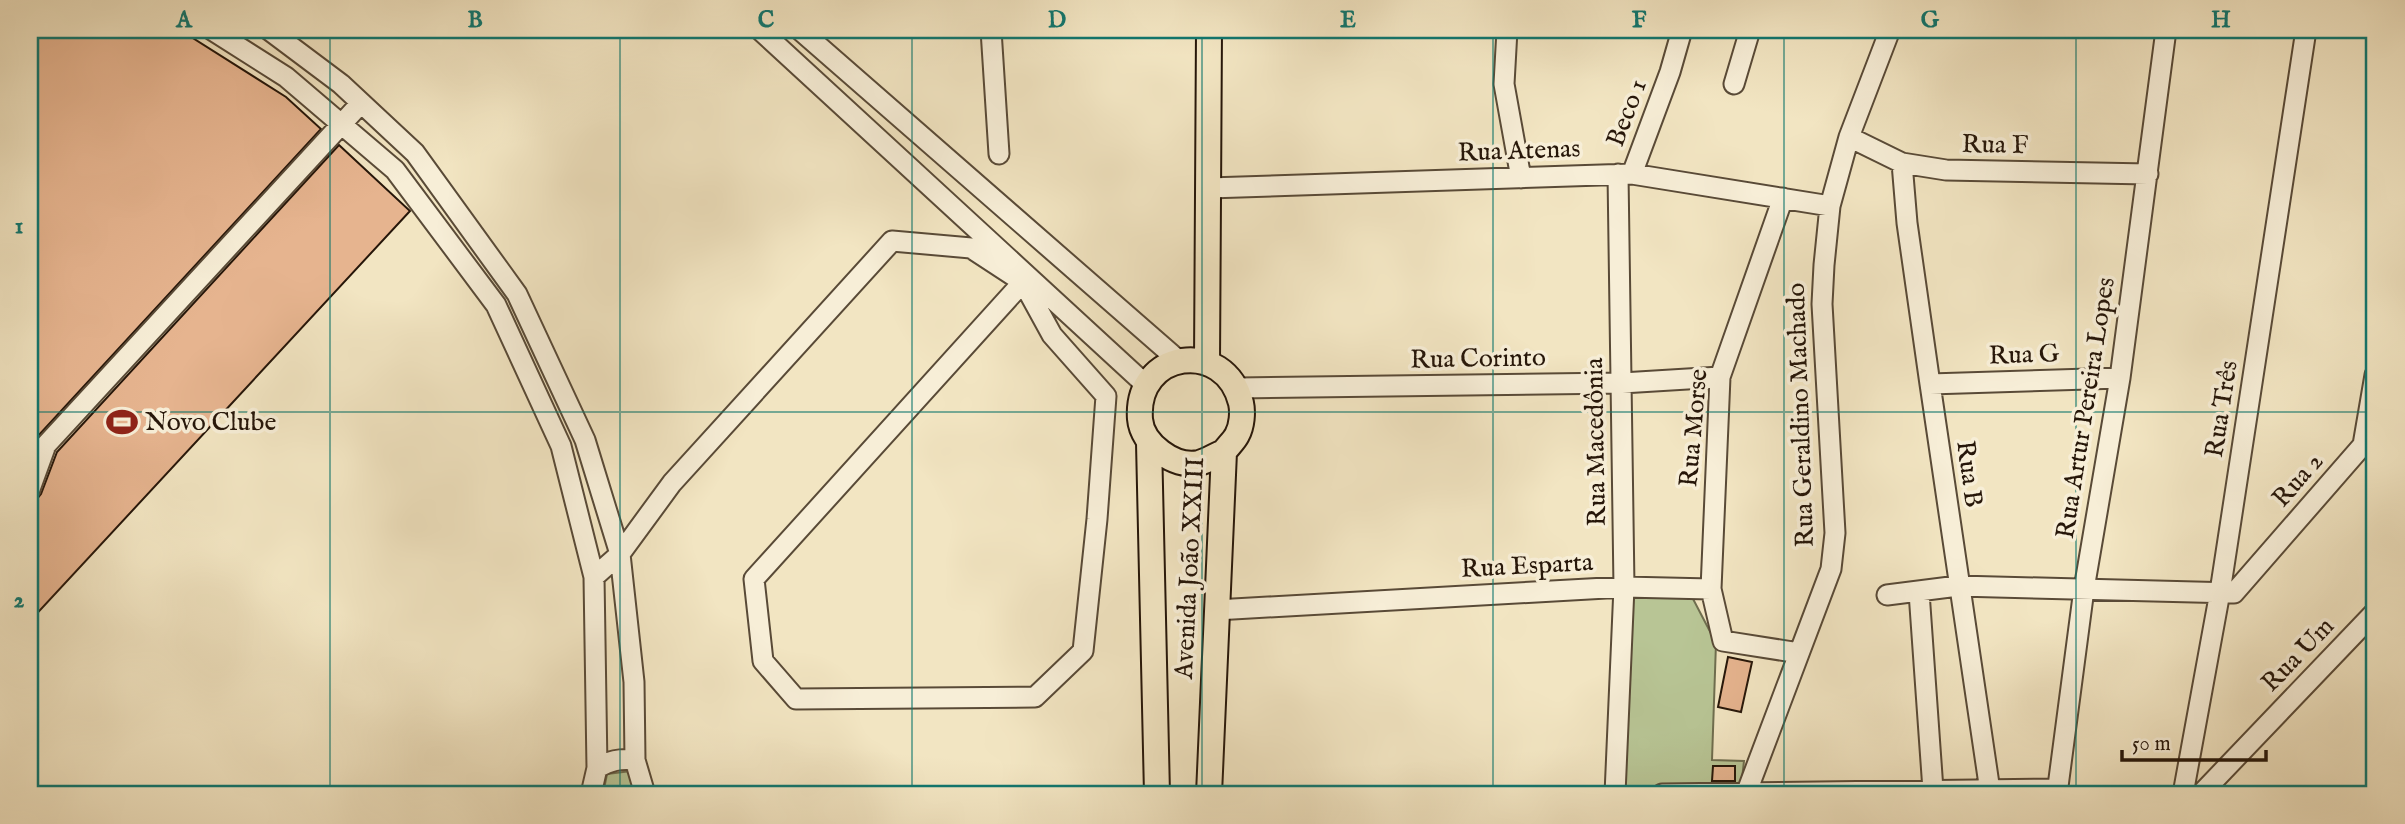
<svg xmlns="http://www.w3.org/2000/svg" width="2405" height="824" font-family="'IM FELL English',serif">
  <style>
    .green { fill: #b8c595; stroke: #6f6e4f; stroke-width: 2 }
    .building { fill: #e6b48f; stroke: #261609; stroke-width: 2 }
    .lines { fill: none; stroke-linecap: round; stroke-linejoin: round }
    .minor-casing { stroke: #594a37; stroke-width: 23 }
    .major-casing { stroke: #261609; stroke-width: 28 }
    .minor { stroke: #f7eed7; stroke-width: 19 }
    .major { stroke: #f2e5c2; stroke-width: 24 }
    .grid { fill: none; stroke: #0f766e; stroke-width: 2; stroke-opacity: 0.55 }
    .labels { text-anchor: middle; dominant-baseline: central; stroke-width: 7; stroke-linejoin: round; paint-order: stroke }
    .street-label { font-size: 26px; fill: #261609; stroke: #f7eed7 }
    .poi-label { font-size: 26px; fill: #261609; stroke: #f7eed7; text-anchor: start }
    .neatline { fill: none; stroke: #0f766e; stroke-width: 2.5 }
    .grid-label { font-size: 23px; text-anchor: middle; font-weight: bold; fill: #0f766e }
  </style>
  <rect width="100%" height="100%" fill="#f2e5c2"/>
  <filter id="stains"><feTurbulence type="fractalNoise" baseFrequency=".00286" numOctaves="4"/><feColorMatrix values="0 0 0 0 .2 0 0 0 0 .09 0 0 0 0 .02 0 0 0 .5 -.17"/></filter>
  <radialGradient id="worn" r=".72"><stop offset=".6" stop-color="#630" stop-opacity="0"/><stop offset="1" stop-color="#630" stop-opacity=".3"/></radialGradient>
  <!-- green -->
  <path class="green" d="M1629 593 1691 595 1716 643 1712 760 1744 761 1741 788 1623 792Z
    M631 771 640 794H603L607 774Z"/>
  <!-- building -->
  <path class="building" d="M30 30H180L286 97 321 129 37 437 30 454Z
    M339 145 410 211 30 621V501L37 499 41 494 57 452Z
    M1728 657 1752 662 1741 712 1718 707Z
    M1713 766H1735V781H1712Z"/>
  <g class="lines">
    <defs>
      <path id="minor" d="M212 30 286 77 395 170 496 305 561 446 594 577 597 768 591 794
        M269 30 341 84 415 153 517 294 585 440 620 554 634 682 635 760 645 794
        M760 30 1146 385
        M800 30 1178 360
        M991 30 999 154
        M1507 30 1504 84 1521 178
        M1734 84 1750 30
        M1849 137 1902 163 1946 170 2148 174
        M1902 163 1907 223 1930 384 1990 791
        M1632 174 1670 72 1682 30
        M1209 188 1632 174 1830 206
        M1930 384 2120 378
        M1238 388 1622 383 1720 377
        M30 489 46 445 361 103
        M594 577 620 554 672 483 892 241 971 248 1023 282 1052 335 1106 396 1097 519 1083 651 1035 697 796 699 763 661 754 579 1023 282
        M1711 589 1720 377 1783 198
        M1919 592 1933 790
        M1887 595 1958 586 2234 593 2363 445 2375 375
        M1216 610 1624 587 1711 589 1723 641 1799 653
        M597 768C610 761 619 758 635 760
        M1615 794 1624 587 1618 174
        M1662 794 2057 789
        M1746 794 1831 569 1835 533 1822 304 1824 265 1830 206 1849 137 1890 30
        M2057 794 2084 589 2120 378 2166 30
        M2183 794 2220 592 2306 30
        M2201 794 2375 612"/>
      <path id="major" d="M1207 362 1209 30
        M1149 443 1157 794
        M1209 794 1224 452C1228 446 1234 441 1237 435 1242 426 1243 412 1241 403 1225 338 1135 350 1140 419 1142 444 1174 468 1199 463 1207 461 1216 455 1224 452"/>
    </defs>
    <!-- minor casing -->
    <use href="#minor" class="minor-casing"/>
    <!-- major casing -->
    <use href="#major" class="major-casing"/>
    <!-- minor -->
    <use href="#minor" class="minor"/>
    <!-- major -->
    <use href="#major" class="major"/>
  </g>
  <!-- grid -->
  <path class="grid" d="M330 30V794M620 30V794M912 30V794M1202 30V794M1493 30V794M1784 30V794M2076 30V794M30 412H2375"/>
  <!-- icons -->
  <defs>
    <symbol id="stadium-bare" viewBox="-9 -9 18 18"><path d="M0-5a6.5 5 0 1 0 0 10a6.5 5 0 1 0 0-10ZM-3.5-1.8h7v3.6h-7Z" fill="#8f2418" stroke="#f7eed7" stroke-width="2.5" paint-order="stroke"/></symbol>
  </defs>
  <g fill-rule="evenodd">
    <use href="#stadium-bare" x="100" y="400" width="44" height="44"/>
  </g>
  <g class="labels">
    <!-- street labels -->
    <g class="street-label">
      <text transform="translate(1627 113) rotate(-69)">Beco 1</text>
      <text transform="translate(1995 145) rotate(1)">Rua F</text>
      <text transform="translate(1519 151) rotate(-2)">Rua Atenas</text>
      <text transform="translate(2024 355) rotate(-2)">Rua G</text>
      <text transform="translate(1478 359) rotate(-1)">Rua Corinto</text>
      <text transform="translate(2086 408) rotate(-81)">Rua Artur Pereira Lopes</text>
      <text transform="translate(2222 409) rotate(-81)">Rua Três</text>
      <text transform="translate(1801 415) rotate(-92)">Rua Geraldino Machado</text>
      <text transform="translate(1694 428) rotate(-85)">Rua Morse</text>
      <text transform="translate(1596 442) rotate(-91)">Rua Macedônia</text>
      <text transform="translate(1969 474) rotate(82)">Rua B</text>
      <text transform="translate(2298 480) rotate(-49)">Rua 2</text>
      <text transform="translate(1527 566) rotate(-3)">Rua Esparta</text>
      <text transform="translate(1190 568) rotate(-87)">Avenida João XXIII</text>
      <text transform="translate(2298 655) rotate(-46)">Rua Um</text>
    </g>
    <!-- poi labels -->
    <g class="poi-label">
      <text x="145" y="422">Novo Clube</text>
    </g>
  </g>
  <!-- margin -->
  <rect width="2405" height="824" fill="none" stroke="#f2e5c2" stroke-width="77"/>
  <!-- scale -->
  <path d="M2122 750v10h144v-10" fill="none" stroke="#261609" stroke-width="3.5"/>
  <text x="2132" y="750" font-size="21" fill="#261609" stroke="#f7eed7" stroke-width="5" paint-order="stroke">50 m</text>
  <rect x="38" y="38" width="2328" height="748" class="neatline"/>
  <g class="grid-label">
    <text x="184" y="27">A</text>
    <text x="475" y="27">B</text>
    <text x="766" y="27">C</text>
    <text x="1057" y="27">D</text>
    <text x="1348" y="27">E</text>
    <text x="1639" y="27">F</text>
    <text x="1930" y="27">G</text>
    <text x="2221" y="27">H</text>
    <text x="19" y="233">1</text>
    <text x="19" y="607">2</text>
  </g>
  <rect width="100%" height="100%" filter="url(#stains)"/>
  <rect width="100%" height="100%" fill="url(#worn)"/>
</svg>
